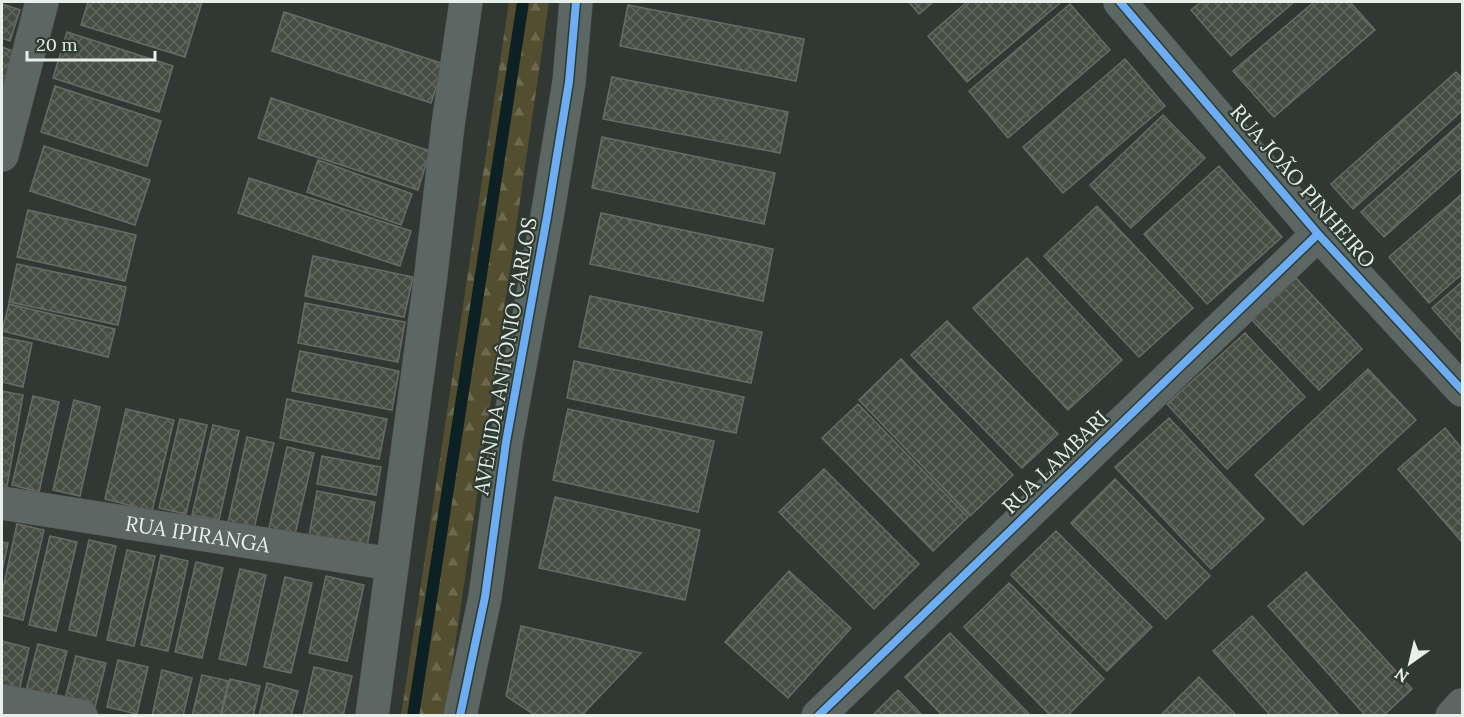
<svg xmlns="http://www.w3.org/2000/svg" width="1464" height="717" font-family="Lora,serif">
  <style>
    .forest { fill: url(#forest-firs) }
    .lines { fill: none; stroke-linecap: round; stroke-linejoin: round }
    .stream { stroke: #0d2124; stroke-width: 12 }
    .building { fill: url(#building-cross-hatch); stroke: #676c66; stroke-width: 1.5 }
    .minor-casing { stroke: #4f5451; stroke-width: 34 }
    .minor { stroke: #5c6663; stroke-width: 33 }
    .cycleway-casing { stroke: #2e3b32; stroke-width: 11 }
    .cycleway { stroke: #6dadf4; stroke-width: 8 }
    .labels { text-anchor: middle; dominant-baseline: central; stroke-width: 4.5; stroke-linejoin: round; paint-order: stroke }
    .street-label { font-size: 21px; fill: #e6efe9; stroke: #2e3b32 }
  </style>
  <defs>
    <pattern id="forest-firs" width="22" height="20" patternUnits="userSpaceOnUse" patternTransform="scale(1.5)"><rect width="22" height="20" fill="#544e30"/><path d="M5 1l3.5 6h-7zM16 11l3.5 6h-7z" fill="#6d684e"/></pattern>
    <pattern id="building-cross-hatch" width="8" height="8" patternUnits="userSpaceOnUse" patternTransform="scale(1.5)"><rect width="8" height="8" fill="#464d43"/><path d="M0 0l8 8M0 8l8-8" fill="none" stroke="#61675e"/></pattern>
  </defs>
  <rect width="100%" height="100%" fill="#313833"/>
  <!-- forest -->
  <path class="forest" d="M509 2H549L445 715 401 716Z"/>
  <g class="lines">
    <!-- stream -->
    <path class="stream" d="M413 716 523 2"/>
  </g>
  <!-- building -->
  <path class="building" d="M88 2H202L185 57 81 25Z
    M909 2H933L919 14Z
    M967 2H1061L967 82 928 36Z
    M1201 2H1294L1231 56 1191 10Z
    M1314 2H1350L1375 30 1274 117 1233 71Z
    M2 4 20 10 10 41 2 38Z
    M1070 4 1110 50 1008 138 969 91Z
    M628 5 804 39 796 81 620 46Z
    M284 12 444 64 431 103 272 51Z
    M67 32 173 66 159 112 53 78Z
    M2 47 15 52 2 91Z
    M1125 59 1165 106 1063 193 1023 147Z
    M1456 72 1462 78V111L1353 209 1331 184Z
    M612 77 788 112 780 153 603 119Z
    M55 86 161 121 147 166 41 132Z
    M271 98 430 151 418 190 258 138Z
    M1163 115 1205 158 1131 228 1090 185Z
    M1462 122V167L1384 237 1361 212Z
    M602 137 775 173 764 224 592 188Z
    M44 146 150 180 135 225 30 191Z
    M318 160 412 194 401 225 307 192Z
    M1219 166 1282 237 1207 304 1144 234Z
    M249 178 411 231 400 266 238 213Z
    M1462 194V274L1429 303 1389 257Z
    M1097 206 1193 308 1139 357 1044 256Z
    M28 210 136 235 125 281 17 257Z
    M601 213 773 249 763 301 590 264Z
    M313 256 413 277 404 317 305 296Z
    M1027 258 1122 360 1068 410 973 308Z
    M17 264 126 287 118 325 9 302Z
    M1296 278 1362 349 1319 390 1251 319Z
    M1462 282V342L1432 308Z
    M590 296 762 332 751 383 579 347Z
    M305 303 405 322 398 362 298 343Z
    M9 304 115 329 108 357 2 331Z
    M947 321 1058 434 1022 468 911 355Z
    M1245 333 1305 397 1227 469 1167 404Z
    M2 337 32 343 23 387 2 382Z
    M300 351 399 371 392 410 292 391Z
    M901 359 1013 475 970 516 859 400Z
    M574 361 744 397 736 433 567 398Z
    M1368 369 1416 420 1303 525 1255 475Z
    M2 391 23 395 6 492H2Z
    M33 396 59 402 39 492 12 485Z
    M287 399 387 419 379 459 280 438Z
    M74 400 100 407 80 496 53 490Z
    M858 404 968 517 933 551 822 438Z
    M126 409 174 420 152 511 105 499Z
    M568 409 714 441 698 512 553 480Z
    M1169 418 1264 519 1211 569 1115 467Z
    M180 419 207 425 186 514 159 508Z
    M213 425 239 431 219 520 192 515Z
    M1445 428 1462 449V542L1398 469Z
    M247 437 274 443 253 533 227 527Z
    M287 447 314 453 293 543 267 537Z
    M322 456 381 467 376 495 317 484Z
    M824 469 919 564 874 609 779 512Z
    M1115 479 1210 576 1166 619 1071 523Z
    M317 491 375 502 366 552 308 542Z
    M555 497 700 530 685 600 539 568Z
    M17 524 44 530 23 620 2 615V593Z
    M1056 531 1152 627 1107 671 1011 575Z
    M50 536 77 542 56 631 29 625Z
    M89 540 116 546 96 636 69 630Z
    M2 542 8 543 2 571Z
    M127 550 155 556 134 646 107 640Z
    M161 555 188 561 168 651 141 645Z
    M196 562 223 568 202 658 175 652Z
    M240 569 266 575 246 665 219 659Z
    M789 571 851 628 788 698 725 642Z
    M1306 572 1412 689 1383 716H1366L1268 606Z
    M326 576 364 585 347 661 309 653Z
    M285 577 312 583 291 673 264 667Z
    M1009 583 1104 679 1067 716H1051L964 627Z
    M1252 616 1340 716H1271L1213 651Z
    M521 626 641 653 581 716H536L506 696Z
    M950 633 1031 716H943L905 677Z
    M2 641 29 648 18 695 2 691Z
    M38 644 67 651 55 698 26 691Z
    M76 656 106 663 94 711 64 703Z
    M118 660 148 667 137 714 107 707Z
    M314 667 352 676 343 716H303Z
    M162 670 192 678 183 716H152Z
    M202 675 229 681 220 716H192Z
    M1199 677 1237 716H1164L1162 714Z
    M230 679 260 686 253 716H221Z
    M267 683 298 691 291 716H259Z
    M898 690 923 716H872Z"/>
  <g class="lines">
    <defs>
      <g id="minor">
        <path d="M1120 2 1318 234 1462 390"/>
        <path d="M2 155 42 2"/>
        <path id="s1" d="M2 503 392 564"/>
        <path d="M2 701 81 716"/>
        <path d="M372 716 431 274 448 125 466 2"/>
        <path d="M460 716 485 597 506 442 547 217 569 82 576 2"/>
        <path d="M818 716 1318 234"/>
        <path d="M1452 716 1462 705"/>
      </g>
    </defs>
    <!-- minor casing -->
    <use href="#minor" class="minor-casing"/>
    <!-- minor -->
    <use href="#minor" class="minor"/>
    <defs>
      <path id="cycleway" d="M1120 2 1318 234 1462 390
        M460 716 485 597 506 442 547 217 569 82 576 2
        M818 716 1318 234"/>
    </defs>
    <!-- cycleway casing -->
    <use href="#cycleway" class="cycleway-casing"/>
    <!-- cycleway -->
    <use href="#cycleway" class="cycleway"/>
  </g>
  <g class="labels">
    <!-- street labels -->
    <g class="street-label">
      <text transform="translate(1303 186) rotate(49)">RUA JOÃO PINHEIRO</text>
      <text transform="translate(505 356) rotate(-80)">AVENIDA ANTÔNIO CARLOS</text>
      <text transform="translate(1055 462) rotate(-44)">RUA LAMBARI</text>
      <text stroke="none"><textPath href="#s1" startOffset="198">RUA IPIRANGA</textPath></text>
    </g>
  </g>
  <!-- border -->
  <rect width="1464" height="717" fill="none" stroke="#e6efe9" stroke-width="6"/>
  <!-- north arrow -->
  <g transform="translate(1410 663) rotate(214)" stroke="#2e3b32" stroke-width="4.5" paint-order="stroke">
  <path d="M0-4.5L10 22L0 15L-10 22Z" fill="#e6efe9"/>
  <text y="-9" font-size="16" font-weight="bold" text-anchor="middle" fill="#e6efe9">N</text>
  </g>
  <!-- scale -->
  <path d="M27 51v9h128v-9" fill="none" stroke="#e6efe9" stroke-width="3"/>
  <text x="36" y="51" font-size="18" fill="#e6efe9" stroke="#2e3b32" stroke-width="4.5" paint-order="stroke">20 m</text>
</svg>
